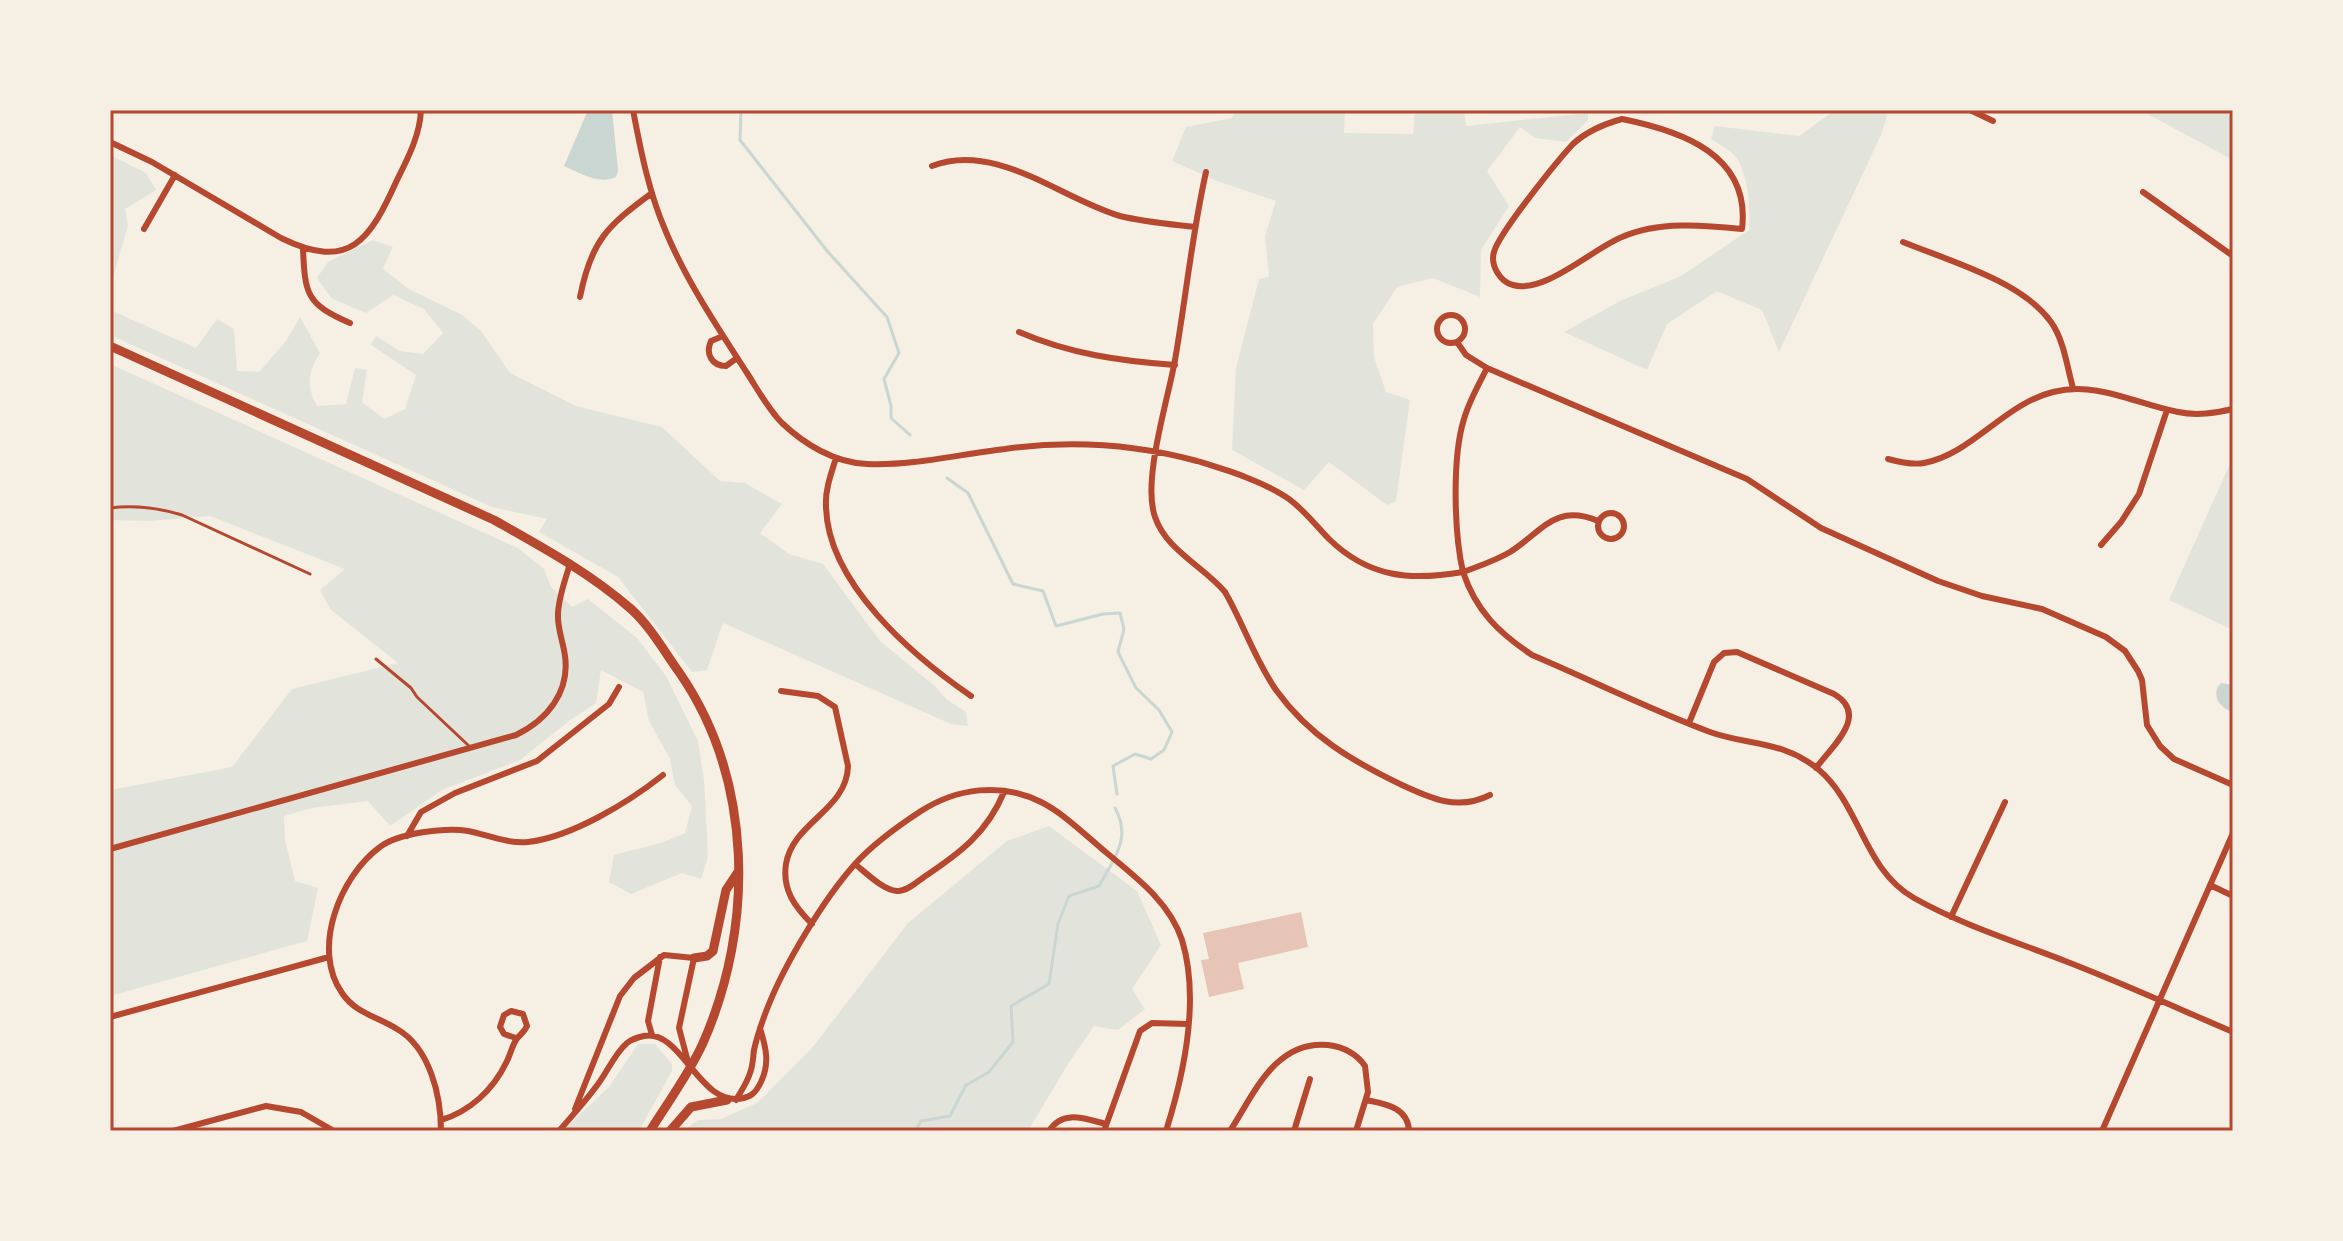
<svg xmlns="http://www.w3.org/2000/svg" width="2343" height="1241" font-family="'Fira Sans',sans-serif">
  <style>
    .green { fill: #e2e4dc }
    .water { fill: #c9d6d2 }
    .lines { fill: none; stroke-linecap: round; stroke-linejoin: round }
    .stream { stroke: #c9d6d2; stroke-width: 3 }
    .building { fill: #e6c5b7 }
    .service { stroke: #b5482f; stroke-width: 3 }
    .minor { stroke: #b5482f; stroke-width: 6 }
    .secondary { stroke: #b5482f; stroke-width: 9 }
    .neatline { fill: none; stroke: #b5482f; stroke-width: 3 }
  </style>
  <rect width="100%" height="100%" fill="#f6efe4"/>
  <!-- green -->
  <path class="green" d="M1236 110H1345L1344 133 1413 134 1415 110H1464L1466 126 1588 113V120L1566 142 1535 138 1520 127 1487 171 1509 206 1481 250 1480 297 1433 278 1397 287 1373 324 1374 357 1386 392 1410 400 1396 501 1387 505 1329 462 1304 490 1232 450 1236 368 1259 279 1269 277 1265 236 1276 201 1217 181 1172 161 1186 127 1232 118Z
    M1835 110H1889L1881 135 1779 352 1762 310 1717 291 1667 324 1647 370 1564 332 1620 301 1681 276 1749 230C1751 211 1748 168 1733 154 1727 148 1718 144 1711 139L1715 126 1799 136Z
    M2140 110H2224L2233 120V160Z
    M110 155 146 173 156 190 125 209 128 225 110 288Z
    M373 240 393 247 383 269 409 289 462 315 481 331 510 373 576 406 662 427 720 481 745 483 782 504 760 533 789 554 823 564 880 641 936 687 946 699 966 712 968 726 951 724 723 623 707 670 692 672 618 577 539 532 547 519 492 507 110 335V310L196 348 217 319 234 329 237 371 259 372 286 341 300 317 320 353C308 372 306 385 317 406L346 404 355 368 367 370 362 402 384 419 405 409 416 375 371 345 376 336 400 351 423 354 443 333 424 309 393 295 366 313 331 298 317 278 328 262Z
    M110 364 518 548 544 569 551 587 572 607 588 599 637 638 666 676 698 741 704 780 708 857 701 879 682 873 631 894 609 882 614 855 661 843 685 833 692 806 675 785 670 759 649 721 643 692 601 670 596 703 569 721 520 760 442 790 390 826 368 801 312 808 284 816 285 840 295 881 318 888 307 941 110 996V790L232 767 292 689 398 663 330 609 320 590 345 569 210 516 149 521 110 520Z
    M2233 457V630L2169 600Z
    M1049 826 1137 891 1161 945 1132 989 1145 1009 1118 1030 1094 1026 1068 1064 1028 1131H683L698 1120 721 1119 757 1103 812 1048 908 923 1007 841Z
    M638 1044H655L672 1064V1071L639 1131H562L609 1087Z"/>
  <!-- water -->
  <path class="water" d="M588 110H612L618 170 616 177C597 185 581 173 564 166Z
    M2221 683 2233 685V713C2222 707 2214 702 2217 688Z"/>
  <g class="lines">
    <!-- stream -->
    <path class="stream" d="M741 110 740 140 828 252 887 317 899 353 884 379 891 406V418L910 435
      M947 478 968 493 1013 584 1043 591 1056 626 1103 614 1120 613 1124 629 1118 652 1136 688 1159 710 1172 732 1164 750 1151 759 1135 754 1113 766 1117 794
      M915 1131 921 1121 950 1116 966 1085 989 1072 1013 1042 1011 1006 1049 984 1058 924 1069 896 1099 886C1114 859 1132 838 1115 808"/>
  </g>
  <!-- building -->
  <path class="building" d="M1301 912 1308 947 1238 963 1244 989 1209 997 1201 960 1209 959 1203 933Z"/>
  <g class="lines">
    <!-- service -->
    <path class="service" d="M110 508C134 505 159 508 182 515L310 574
      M376 659 411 688 417 697 469 746"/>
    <!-- minor -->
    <path class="minor" d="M633 110C641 152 649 193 666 232 687 282 718 328 747 373 758 390 768 409 782 423 804 444 835 463 867 464 913 466 960 454 1005 449 1069 440 1134 444 1197 461 1226 470 1260 480 1286 497 1303 508 1315 525 1329 539 1369 578 1411 581 1463 572 1476 611 1499 633 1532 655 1591 680 1649 709 1710 732 1749 746 1782 740 1818 769 1861 805 1863 869 1914 898 1962 925 2014 941 2065 961 2122 983 2177 1008 2233 1032
      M1970 110 1993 121
      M1622 119C1682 131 1751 155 1742 229 1704 225 1658 221 1622 237 1592 249 1545 294 1513 285 1500 282 1490 265 1494 252 1499 233 1558 160 1573 144 1587 131 1604 124 1622 119Z
      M110 142 152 162 281 238C350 272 370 240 397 180 408 158 420 135 421 110
      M932 166C996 141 1061 199 1120 216 1144 222 1169 224 1194 227
      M1206 172C1192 234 1186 297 1175 360 1168 400 1142 480 1155 517 1166 550 1203 566 1225 592 1243 623 1255 660 1276 690 1309 736 1352 761 1402 785 1432 799 1458 811 1490 795
      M2143 192 2233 256
      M144 229 175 175
      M1903 242C1949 261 2022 281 2051 322 2064 340 2067 367 2073 388
      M303 249C305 294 306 304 350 323
      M580 297C591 241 607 226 652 193
      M1437 329a14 14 0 1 1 28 0a14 14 0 1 1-28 0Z
      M1019 332C1070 354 1120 361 1175 365
      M723 336 711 341C705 354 712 366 726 366L737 358
      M1457 342 1466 355 1487 368 1747 479 1821 528 1938 581 1982 596 2042 609 2106 637 2125 651 2138 671 2142 680 2147 725 2160 746 2174 759 2233 785
      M1487 368C1479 384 1469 401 1464 419 1452 457 1454 533 1463 572 1479 566 1495 561 1510 552 1543 531 1555 503 1598 521
      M836 458C831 474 825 490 826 506 827 583 913 656 971 696
      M1888 459C1899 462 1913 465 1924 463 1972 454 2004 404 2053 392 2098 381 2135 404 2178 412 2197 416 2215 413 2233 409
      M1598 526a13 13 0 1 1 26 0a13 13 0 1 1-26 0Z
      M2101 545 2121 522 2139 494 2167 410
      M781 691 818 696 835 707 848 766C847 810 793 822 786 864 782 890 795 907 812 924
      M1689 723 1714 662 1724 653 1737 652 1834 694C1870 715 1832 746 1816 768
      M407 836 421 812 455 793 537 761 609 704 619 687
      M110 849 516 735C547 720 570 692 565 656 563 641 557 628 558 613 559 596 565 580 570 564
      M855 864C865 872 883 890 897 891 906 892 917 882 924 877 960 853 987 833 1004 792
      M2210 885 2233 896
      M1951 917 2005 802
      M110 1017 329 957
      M652 1035 648 1021 660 957
      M736 1100C741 1091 747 1083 750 1073 753 1066 753 1057 754 1050 757 1036 762 1022 767 1009 784 965 823 900 855 864 873 844 898 826 921 811 957 788 1001 782 1041 802 1065 814 1087 837 1108 854 1137 878 1170 903 1182 940 1200 999 1184 1074 1166 1131
      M1366 1100C1385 1104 1408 1107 1409 1131
      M575 1109 620 996 634 978 664 955 694 958 679 1028 688 1062
      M441 1120C469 1112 493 1090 506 1063 510 1056 512 1046 516 1040 519 1035 524 1033 527 1026L523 1014 511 1011 504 1015 500 1027 504 1034 516 1038
      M173 1131 266 1106 301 1112 334 1131
      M441 1131C441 1096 430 1048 397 1029 378 1017 355 1013 342 993 311 949 340 876 380 847 398 833 446 827 468 831 488 835 508 844 528 842 572 837 629 802 663 775
      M559 1131C571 1117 584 1103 595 1088 606 1075 614 1054 627 1043 632 1039 639 1037 644 1036 683 1029 699 1109 744 1098 753 1096 757 1090 761 1082 770 1063 766 1048 760 1028
      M1049 1131C1063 1109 1085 1119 1106 1124
      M1104 1131 1140 1031 1152 1023 1188 1024
      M1230 1131C1254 1094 1275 1040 1328 1045 1344 1047 1356 1053 1365 1066L1368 1092 1356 1131
      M1294 1131 1310 1079
      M2102 1131 2233 833"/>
    <!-- secondary -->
    <path class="secondary" d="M110 346 494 520C542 547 590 573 631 609 650 626 664 651 679 672 753 779 755 925 703 1043 689 1074 668 1102 650 1131
      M694 958 707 956 713 951 726 890 738 872
      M670 1131 691 1107 727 1100"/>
  </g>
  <!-- border -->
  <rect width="2343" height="1241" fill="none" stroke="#f6efe4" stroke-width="224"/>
  <rect x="112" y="112" width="2119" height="1017" class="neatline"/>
</svg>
